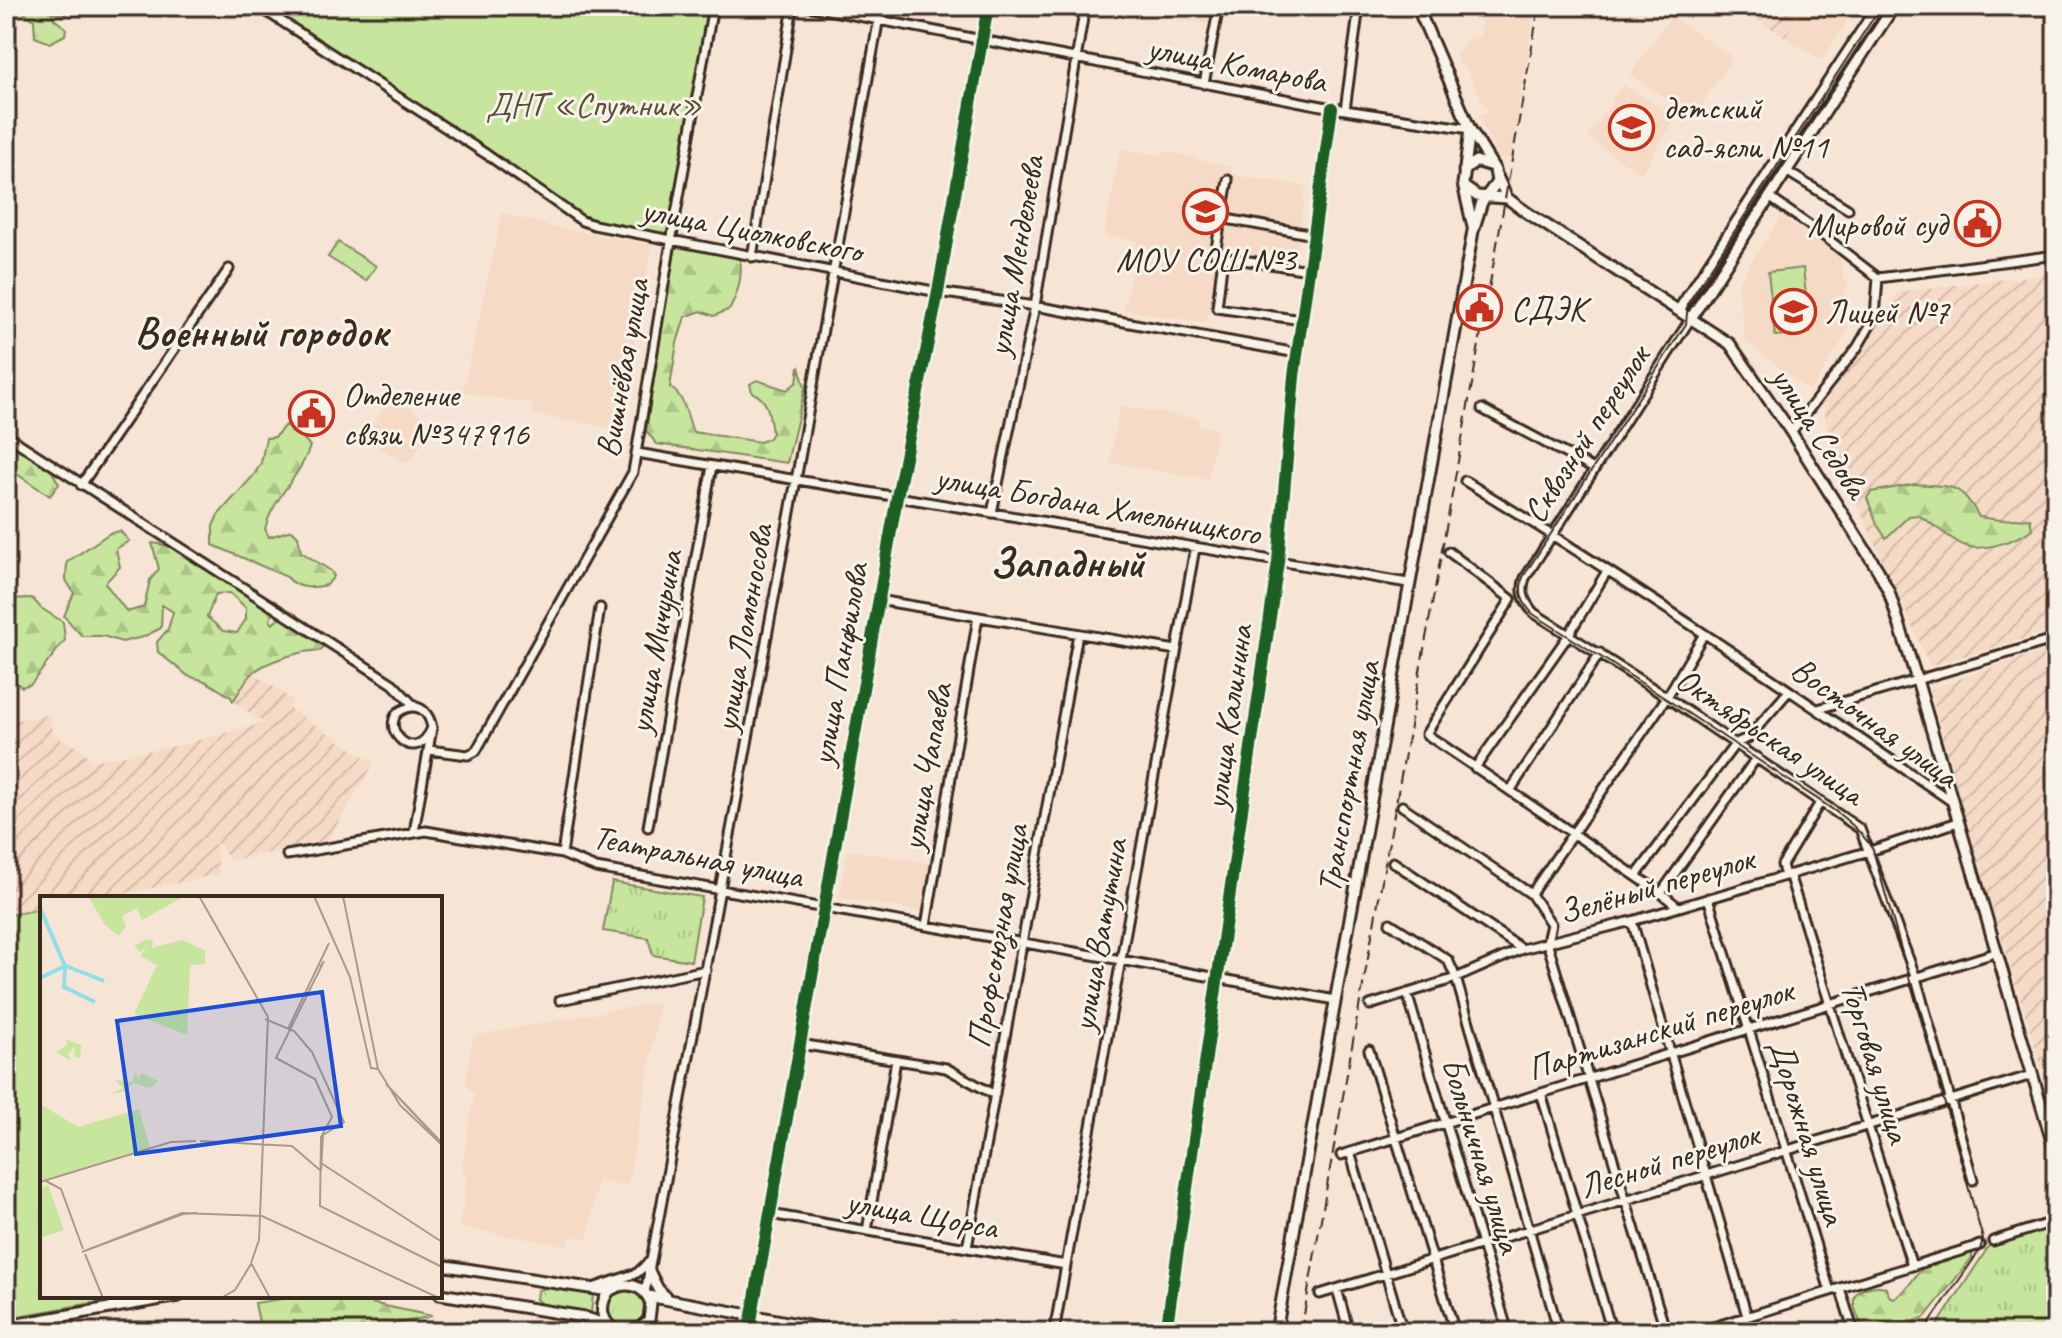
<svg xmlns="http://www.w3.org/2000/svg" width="2062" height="1338" font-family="Caveat,sans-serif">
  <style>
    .built { fill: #f5dac6 }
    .industrial { fill: url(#industrial-furrows) }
    .grass { fill: url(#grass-tufts); stroke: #81885e; stroke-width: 2 }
    .forest { fill: url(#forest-firs); stroke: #81885e; stroke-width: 2; fill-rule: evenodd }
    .garden { fill: #c7e59d; stroke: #81885e; stroke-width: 2 }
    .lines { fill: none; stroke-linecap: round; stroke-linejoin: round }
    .minor-casing { stroke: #3b2a1e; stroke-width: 13 }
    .major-casing { stroke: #3b2a1e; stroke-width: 15 }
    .minor { stroke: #f7f3e8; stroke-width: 7 }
    .major { stroke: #f7f3e8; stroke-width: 9 }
    .tram { stroke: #3b2a1e; stroke-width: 2 }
    .rail { stroke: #3b2a1e; stroke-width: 2; stroke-dasharray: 12 6; stroke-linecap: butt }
    .cycleway-casing { stroke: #f7f3e8; stroke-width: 17 }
    .cycleway { stroke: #1b5e20; stroke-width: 12 }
    .labels { text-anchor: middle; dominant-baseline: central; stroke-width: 6; stroke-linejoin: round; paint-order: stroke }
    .street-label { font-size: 34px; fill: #3b2a1e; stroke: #f7f3e8 }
    .park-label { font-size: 34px; fill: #574f37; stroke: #f7f3e8 }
    .poi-label { font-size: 34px; fill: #3b2a1e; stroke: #f7f3e8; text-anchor: start }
    .district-label { font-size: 42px; font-weight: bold; fill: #3b2a1e; stroke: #f7f3e8 }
    .inset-river { fill: none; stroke: #8fdfeb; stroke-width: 4 }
    .inset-road { fill: none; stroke: #ab9a8b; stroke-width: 2 }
    .view { fill: #1d4ed8; fill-opacity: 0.15; stroke: #1d4ed8; stroke-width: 4 }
    .inset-edge { fill: none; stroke: #3b2a1e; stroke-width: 4 }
  </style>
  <defs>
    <pattern id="industrial-furrows" width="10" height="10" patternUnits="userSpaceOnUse" patternTransform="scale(2)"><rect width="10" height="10" fill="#f5dac6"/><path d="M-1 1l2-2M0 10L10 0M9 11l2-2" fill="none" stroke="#d3bbaa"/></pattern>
    <pattern id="grass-tufts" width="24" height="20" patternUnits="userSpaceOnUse" patternTransform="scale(2)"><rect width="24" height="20" fill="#c7e59d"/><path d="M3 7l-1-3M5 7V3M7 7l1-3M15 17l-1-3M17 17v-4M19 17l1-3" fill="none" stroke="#acc587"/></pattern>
    <pattern id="forest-firs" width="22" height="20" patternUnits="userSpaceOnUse" patternTransform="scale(2)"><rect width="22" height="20" fill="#c7e59d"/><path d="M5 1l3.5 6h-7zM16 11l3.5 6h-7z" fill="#acc587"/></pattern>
  </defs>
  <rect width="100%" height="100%" fill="#f6e4d4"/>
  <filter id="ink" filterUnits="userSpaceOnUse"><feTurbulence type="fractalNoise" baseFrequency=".0125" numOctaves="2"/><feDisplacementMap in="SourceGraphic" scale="16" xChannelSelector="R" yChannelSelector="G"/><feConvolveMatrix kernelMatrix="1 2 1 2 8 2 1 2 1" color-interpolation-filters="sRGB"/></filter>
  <g filter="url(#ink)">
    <!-- built -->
    <path class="built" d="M1122 6H1210L1207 24 1121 10Z
      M1479 6H1535L1511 159 1497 157 1479 116 1488 112 1467 69 1460 65 1456 55 1472 36 1480 38 1484 11Z
      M1805 6H1857L1822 60 1785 37Z
      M1671 16 1732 57 1694 117 1630 75Z
      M1623 85 1675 117 1641 174 1588 137Z
      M1121 148 1161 156 1164 151 1231 167V175L1306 186 1295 265 1219 254 1207 323 1124 310 1137 241 1104 235Z
      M502 213 552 227 652 245 618 429 531 414 533 404 463 392Z
      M1781 217 1840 255 1843 281 1848 280V289L1844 290 1848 332 1810 391 1745 341 1738 283Z
      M392 397 436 425 407 463 363 438Z
      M1120 406 1198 419V426L1217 429 1208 479 1110 462Z
      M855 851 933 864 924 912 839 897 847 853Z
      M654 1003 660 1004 628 1185 598 1180 587 1239 570 1236 568 1246 459 1227 467 1181 462 1167 474 1094 466 1083 473 1036Z"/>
    <!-- industrial -->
    <path class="industrial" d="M1737 6H1805L1785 37Z
      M2056 273V629L1930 666 1830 444 1823 401 1899 292Z
      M2056 646V1114L1961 806 1930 689Z
      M252 673 293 700 288 708 374 763 327 841 229 861 219 843 215 844 219 874 104 898H42V909L6 915V722L48 715 54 736 81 749 92 761 181 745 264 723 233 701Z"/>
    <!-- grass -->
    <path class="grass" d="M612 882 702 897 691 961 653 955 648 938 603 931Z
      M2056 1224V1332H1933L1989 1246Z
      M548 1286 593 1294 591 1313 545 1307 536 1299 537 1291Z
      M606 1308a19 19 0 1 1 38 0a19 19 0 1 1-38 0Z"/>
    <!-- forest -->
    <path class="forest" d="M17 6H80L64 15 52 12 54 19 66 28 65 35 50 43 35 37 34 20Z
      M683 244 721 251 740 260C743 277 738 293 730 309L714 316 701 311 685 317 677 343 670 387C686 398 686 415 693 432L760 442 768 439 772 433C769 415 770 401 752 392L750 384 757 380 787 390 797 382 799 366 805 388 787 463 657 444 646 431 674 250Z
      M285 425 296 429 310 446C301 476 273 497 265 529L269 537 292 530 298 536 301 552 331 571 334 576 327 585C312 588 298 590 287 577L213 545V526L218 515 254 475 261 463 266 438 275 437Z
      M6 438 51 470 59 484 50 496 6 467Z
      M1915 484C1952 487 1960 482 1979 517L2000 520 2030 518 2032 529C2018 540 1984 552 1966 546 1953 542 1931 522 1918 515L1909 516 1886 538 1878 526 1867 498 1871 492Z
      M120 531 129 541 116 549 120 567 105 583 127 612 144 607 150 580 159 569 152 543C197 547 238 584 275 607L270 620 273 624 280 616 324 646 320 651C305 649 263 662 252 674 244 681 239 693 233 701L231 697 205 681 188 676 158 652 157 642 168 629 173 612 162 605 161 628 143 637 122 642 103 636H82L64 616 74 593 66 580 67 562 110 533ZM230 593 246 608V619L237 633 223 631 207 617 216 594Z
      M32 598 41 608 63 622 65 640 31 684 22 687 6 676V599Z
      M1964 1253H1972V1258L1925 1317 1909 1324 1905 1332H1864C1859 1317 1843 1294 1866 1288 1873 1286 1878 1285 1885 1287L1890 1297 1894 1298C1908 1291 1911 1280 1921 1270 1931 1260 1951 1258 1964 1253Z
      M299 1296H359L366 1302 432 1316 359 1332H261L255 1303Z"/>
    <!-- garden -->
    <path class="garden" d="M264 6H713L671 236 587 219Z
      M338 242 376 266 366 281 328 257Z
      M1803 268 1810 333 1775 336 1768 272Z
      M42 909V1296H133L6 1318V915Z"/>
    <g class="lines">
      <defs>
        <path id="minor" d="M258 6 486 154 582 221 594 225 938 292 1035 306 1297 353
          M807 6 1332 108 1470 129
          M1204 84 1219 6
          M1345 110 1359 6
          M1786 171 1848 209
          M1769 197 1816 230 1878 278 1875 317 1857 348 1791 432
          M1221 218 1314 235
          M1215 254 1228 180
          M752 257 793 6
          M1878 278 2056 255
          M1691 318 1525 578C1520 592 1524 602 1534 613L1662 694 1860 829 1916 978 1973 1180
          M1302 320 1217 308 1223 257 1309 270
          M1482 409 1594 469
          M6 435 393 684 415 707
          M637 453 1408 583
          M1465 481C1631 582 1791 691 1951 801
          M81 485 229 269
          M992 513 1035 306 1085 6
          M1449 552 1511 599 1426 734 1661 893 1678 907
          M878 600 1176 650
          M1818 709 2056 639
          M429 750 468 755 476 751 633 472 671 242 713 6
          M1475 768 1568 636 1607 571
          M1510 791 1600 653
          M1402 806 1531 894 1551 924 1547 942 1666 1332
          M648 827 712 466
          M414 832 432 728C430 716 422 703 407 708 372 718 413 772 432 728
          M562 854 600 608
          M287 855 426 831 562 854 596 868 1121 960 1335 1000
          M1393 862 1522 949
          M1789 874 1912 1266
          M1636 876 1736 743 1748 738 1788 692
          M1785 876 1782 865 1821 801
          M1661 893 1757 757
          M1531 894 1667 697 1704 634
          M1708 898 1830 1291
          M1632 921 1747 1316
          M1390 923 1448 960 1456 978 1559 1332
          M926 926 978 617
          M1407 993 1508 1332
          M560 1000 706 970
          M1370 1005 1456 978 1522 949 1632 921 1876 849 1958 822
          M800 1044 946 1068 995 1095
          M1369 1050 1455 1332
          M1541 1093 1612 1332
          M1350 1152 1403 1332
          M1341 1155 1995 953
          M770 1214 1066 1265
          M867 1231 896 1060
          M1993 1241 2056 1221
          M967 1248 1078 634
          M593 1288 637 1273 650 1261
          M1840 1288 1854 1332
          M1337 1289 1349 1332
          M645 1293 796 480 881 6
          M1320 1294 2032 1075
          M749 1332 897 497 938 292 988 6
          M1054 1332 1195 548
          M1166 1332 1278 562 1294 376 1332 108
          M1697 1332 1980 1245"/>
        <path id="major" d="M1470 129 1463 184 1473 227
          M1464 171 1476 161 1492 166
          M1497 176 1507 198 1526 212 1730 344 1791 432 1878 570 1889 592 1917 680 2056 1155
          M1464 187 1477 196 1507 198
          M1679 310 1878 6
          M1691 318 1894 6
          M440 1265 609 1291
          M649 1271 658 1289 667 1298
          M440 1294 584 1317 609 1326
          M648 1296 841 1332
          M6 1326 179 1296
          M618 1332C601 1323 598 1306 609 1291 626 1280 643 1284 651 1303L649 1320 635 1332
          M1276 1332 1473 231 1482 202 1497 182 1495 170 1470 129 1417 6"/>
      </defs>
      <!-- minor casing -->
      <use href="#minor" class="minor-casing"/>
      <!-- major casing -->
      <use href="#major" class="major-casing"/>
      <!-- minor -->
      <use href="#minor" class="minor"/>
      <!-- major -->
      <use href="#major" class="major"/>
      <!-- tram -->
      <path class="tram" d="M1881 6 1688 303 1686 324 1523 577C1518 592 1522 603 1533 614 1616 666 1698 719 1779 774 1809 795 1855 818 1873 850L1983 1239 1980 1250 1923 1332"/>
      <!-- rail -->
      <path class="rail" d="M1301 1332C1379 890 1462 448 1539 6"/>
      <defs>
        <path id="cycleway" d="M749 1332 897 497 938 292 988 6
          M1166 1332 1278 562 1294 376 1332 108"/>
      </defs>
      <!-- cycleway casing -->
      <use href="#cycleway" class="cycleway-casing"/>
      <!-- cycleway -->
      <use href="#cycleway" class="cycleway"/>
    </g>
  </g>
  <!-- icons -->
  <defs>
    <symbol id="school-ring" viewBox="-11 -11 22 22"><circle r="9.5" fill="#f7f3e8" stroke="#c8321e" stroke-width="1.5"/><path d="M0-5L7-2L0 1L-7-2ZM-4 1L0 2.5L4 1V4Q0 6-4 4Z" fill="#c8321e"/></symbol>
    <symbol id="civic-ring" viewBox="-11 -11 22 22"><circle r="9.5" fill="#f7f3e8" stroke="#c8321e" stroke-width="1.5"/><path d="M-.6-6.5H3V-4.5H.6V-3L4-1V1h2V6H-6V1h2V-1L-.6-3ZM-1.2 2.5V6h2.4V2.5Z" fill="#c8321e"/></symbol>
    <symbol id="university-ring" viewBox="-11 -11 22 22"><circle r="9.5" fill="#f7f3e8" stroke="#c8321e" stroke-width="1.5"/><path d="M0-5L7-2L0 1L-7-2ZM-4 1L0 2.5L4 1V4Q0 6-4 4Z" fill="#c8321e"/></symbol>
  </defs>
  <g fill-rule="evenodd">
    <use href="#school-ring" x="1606" y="102" width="51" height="51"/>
    <use href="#school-ring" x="1180" y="186" width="51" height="51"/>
    <use href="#civic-ring" x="1952" y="198" width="51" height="51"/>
    <use href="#civic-ring" x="1454" y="282" width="51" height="51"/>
    <use href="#university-ring" x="1768" y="286" width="51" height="51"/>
    <use href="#civic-ring" x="286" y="388" width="51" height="51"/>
  </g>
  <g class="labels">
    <!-- street labels -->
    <g class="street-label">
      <text transform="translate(1237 64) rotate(11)">улица Комарова</text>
      <text transform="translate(752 230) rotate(11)">улица Циолковского</text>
      <text transform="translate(1015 256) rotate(-80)">улица Менделеева</text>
      <text transform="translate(622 368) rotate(-80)">Вишнёвая улица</text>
      <text transform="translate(1820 432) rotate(57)">улица Седова</text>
      <text transform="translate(1586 434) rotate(-57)">Сквозной переулок</text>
      <text transform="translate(1098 505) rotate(10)">улица Богдана Хмельницкого</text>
      <text transform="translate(743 628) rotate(-80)">улица Ломоносова</text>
      <text transform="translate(655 642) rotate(-80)">улица Мичурина</text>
      <text transform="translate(839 664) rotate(-80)">улица Панфилова</text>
      <text transform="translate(1228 717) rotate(-82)">улица Калинина</text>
      <text transform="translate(1875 722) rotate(36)">Восточная улица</text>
      <text transform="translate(1770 736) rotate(34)">Октябрьская улица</text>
      <text transform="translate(926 767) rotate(-80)">улица Чапаева</text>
      <text transform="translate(1348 777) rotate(-80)">Транспортная улица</text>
      <text transform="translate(698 856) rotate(11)">Театральная улица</text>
      <text transform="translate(1656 885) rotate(-16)">Зелёный переулок</text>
      <text transform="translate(1099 935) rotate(-80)">улица Ватутина</text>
      <text transform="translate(997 936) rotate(-80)">Профсоюзная улица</text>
      <text transform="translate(1660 1029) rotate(-17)">Партизанский переулок</text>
      <text transform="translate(1876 1062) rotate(73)">Торговая улица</text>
      <text transform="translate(1808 1132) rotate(73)">Дорожная улица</text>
      <text transform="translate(1482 1155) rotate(73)">Больничная улица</text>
      <text transform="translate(1669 1160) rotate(-17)">Лесной переулок</text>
      <text transform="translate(922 1214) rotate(10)">улица Щорса</text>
    </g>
    <!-- park labels -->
    <g class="park-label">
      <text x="594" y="104">ДНТ «Спутник»</text>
    </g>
    <!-- poi labels -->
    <g class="poi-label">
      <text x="1663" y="107">детский<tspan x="1663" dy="39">сад-ясли №11</tspan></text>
      <text x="1947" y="224" text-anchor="end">Мировой суд</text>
      <text x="1206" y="259" text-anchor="middle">МОУ СОШ №3</text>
      <text x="1511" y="308">СДЭК</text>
      <text x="1825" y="311">Лицей №7</text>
      <text x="343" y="394">Отделение<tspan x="343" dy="39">связи №347916</tspan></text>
    </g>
    <!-- district labels -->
    <g class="district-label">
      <text x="261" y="332">Военный городок</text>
      <text x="1067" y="563">Западный</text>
    </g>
  </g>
  <!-- overview -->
  <g transform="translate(40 896)">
    <rect width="402" height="402" fill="#f6e4d4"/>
    <path d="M8 289 24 334 0 342V292Z" fill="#c7e59d"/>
    <path d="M25 143 41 149 40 162 34 161 35 150 28 158 31 165 16 156 28 148ZM96 176 98 184 101 177 118 185 110 192 93 187 85 195 70 198 83 192 75 184 92 186Z" fill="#c7e59d"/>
    <path d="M48 0H145L102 24 97 12 82 20 86 30 79 40 65 29Z" fill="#c7e59d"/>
    <path d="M105 44H113L112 52 142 44 165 54V68L150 69 147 139 94 118 117 69 100 60 108 50 100 56 94 50ZM0 208 38 231 99 213 110 252 0 286Z" fill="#c7e59d"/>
    <path class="inset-river" d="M0 12 25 70 0 82M26 70 64 85M25 72 24 91 55 106"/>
    <path class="inset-road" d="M159 0 228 121M274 0 310 81 331 172 338 173M303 0 338 173 360 209 402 249M280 71 284 65 236 162 275 183 292 221 281 241 280 310 402 371M225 123 254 135 272 156 304 226 283 239 281 275M248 133 289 47M160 245 252 250 281 275M402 247 346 188 402 248M281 267 402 346M6 285 21 293 43 353M0 286 131 246 156 245M157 317 143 318 42 356 142 317 222 320 399 402M45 358 63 402M211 367 219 344 228 121M211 367 230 402M181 402 195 394 211 368"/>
    <path class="view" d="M282 96 301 230 96 258 77 125Z"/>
    <rect width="402" height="402" class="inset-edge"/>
  </g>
  <!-- margin -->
  <rect width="2062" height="1338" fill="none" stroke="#f7f3e8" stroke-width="32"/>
  <rect x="16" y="16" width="2030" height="1306" fill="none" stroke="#3b2a1e" stroke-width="3" filter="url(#ink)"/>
</svg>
